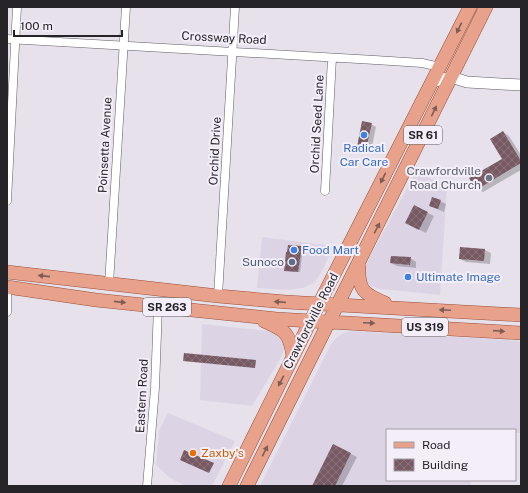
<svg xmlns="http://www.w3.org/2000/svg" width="528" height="493" font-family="'Public Sans',sans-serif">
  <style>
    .built { fill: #dcd4e5 }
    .shadow { fill: #0003 }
    .building { fill: url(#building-cross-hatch) }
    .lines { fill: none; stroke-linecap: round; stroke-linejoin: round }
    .minor-casing { stroke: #615c65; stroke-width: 9 }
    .tertiary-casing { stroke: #615c65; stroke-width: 12 }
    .primary-casing { stroke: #9a4e36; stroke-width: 14 }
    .minor { stroke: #fff; stroke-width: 8 }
    .tertiary { stroke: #fff; stroke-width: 11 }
    .primary { stroke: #e8a28b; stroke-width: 13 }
    .oneway { fill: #7d5d55 }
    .shop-dot { fill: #3f7fe0; stroke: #f3eef8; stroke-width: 1.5 }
    .worship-dot { fill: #6b7280; stroke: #f3eef8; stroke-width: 1.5 }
    .service-dot { fill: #5c6f8a; stroke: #f3eef8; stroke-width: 1.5 }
    .food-dot { fill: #e8710a; stroke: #f3eef8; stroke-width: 1.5 }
    .labels { text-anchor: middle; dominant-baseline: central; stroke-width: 4; stroke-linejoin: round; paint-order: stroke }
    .shield { fill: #f3eef8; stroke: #646166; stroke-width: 1 }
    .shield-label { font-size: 11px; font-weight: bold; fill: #262428 }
    .street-label { font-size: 12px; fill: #262428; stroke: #f3eef8 }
    .shop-label { font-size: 12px; fill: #366cbe; stroke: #f3eef8; text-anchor: start }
    .worship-label { font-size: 12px; fill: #5b616d; stroke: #f3eef8; text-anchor: end }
    .service-label { font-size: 12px; fill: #4e5e75; stroke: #f3eef8; text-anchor: end }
    .food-label { font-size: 12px; fill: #c56008; stroke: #f3eef8; text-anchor: start }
  </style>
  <defs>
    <pattern id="building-cross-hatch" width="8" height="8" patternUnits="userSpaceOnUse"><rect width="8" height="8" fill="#775964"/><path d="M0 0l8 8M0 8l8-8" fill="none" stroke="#89727a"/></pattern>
  </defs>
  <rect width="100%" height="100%" fill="#e6e1eb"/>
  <!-- built -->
  <path class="built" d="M416 172 447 186 440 295 381 289 365 284 364 283 366 264Z
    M262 237 334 246 321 273 315 282 303 288 288 290 257 288Z
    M202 324 269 331 278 337 284 344 283 354 252 406 200 400Z
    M352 331 521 341V433H515V430H387V480H471L470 486H260L331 344 337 337 346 332Z
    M168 413 235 441 212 486H186L170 478 156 465 159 431Z"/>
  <!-- shadow -->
  <path class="shadow" d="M371 124 376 127 371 151 362 149 358 147Z
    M503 132 509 136 521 155V170L483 192 477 189 503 159Z
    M440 201 446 204 444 212 430 206Z
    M414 206 434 216 426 233 412 226Z
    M301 247 303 248 300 272 285 270Z
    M485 250 491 253 490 264 466 262 460 259Z
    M410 258 416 262V268L397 266 391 263Z
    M333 445 357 457 342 486H313Z"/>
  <!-- building -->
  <path class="building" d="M362 121 372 123 366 149 357 147Z
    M503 131 521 161V163L476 190 469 178 502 159 490 139Z
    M432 197 441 200 438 209 429 206Z
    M414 205 428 212 419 230 405 223Z
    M288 245 302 246 298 272 284 271 286 252H287Z
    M460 247 485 249 484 261 459 259Z
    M391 256 411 257 410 265 390 263Z
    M184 353 256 360 255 368 183 361Z
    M333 444 351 453 335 486H312Z
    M184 450 214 463 209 473 180 460Z"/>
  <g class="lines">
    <defs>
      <path id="minor" d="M7 39 375 60 422 63 440 67
        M325 191 332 58
        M7 201 17 7
        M109 284 126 7
        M218 296 235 7
        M7 312V287
        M147 486 155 388 158 306"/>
      <path id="tertiary" d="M432 82 451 77 467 82 521 85"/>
      <path id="primary" d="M359 267C358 290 364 294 385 303
        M7 272 218 296 286 302 521 315
        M7 287 96 300 277 319 521 333
        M264 321C285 330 290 333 293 357
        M229 486 319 304 470 7
        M247 486 486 7"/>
    </defs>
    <!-- minor casing -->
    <use href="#minor" class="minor-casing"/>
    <!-- tertiary casing -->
    <use href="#tertiary" class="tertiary-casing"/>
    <!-- primary casing -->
    <use href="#primary" class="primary-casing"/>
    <!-- minor -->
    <use href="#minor" class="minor"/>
    <!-- tertiary -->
    <use href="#tertiary" class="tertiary"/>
    <!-- primary -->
    <use href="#primary" class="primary"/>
  </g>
  <!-- one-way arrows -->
  <defs><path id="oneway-solid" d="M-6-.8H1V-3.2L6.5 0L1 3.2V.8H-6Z"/></defs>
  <g class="oneway">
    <use href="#oneway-solid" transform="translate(459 28) rotate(116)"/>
    <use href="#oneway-solid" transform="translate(434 111) rotate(-64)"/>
    <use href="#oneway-solid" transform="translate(383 178) rotate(117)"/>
    <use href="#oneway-solid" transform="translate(377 228) rotate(-63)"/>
    <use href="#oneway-solid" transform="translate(44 276) rotate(-174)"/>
    <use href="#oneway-solid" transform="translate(120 302) rotate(6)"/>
    <use href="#oneway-solid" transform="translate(280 302) rotate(-175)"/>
    <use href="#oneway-solid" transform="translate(445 310) rotate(-177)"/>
    <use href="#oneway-solid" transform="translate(369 323) rotate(3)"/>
    <use href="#oneway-solid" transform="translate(499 331) rotate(4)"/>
    <use href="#oneway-solid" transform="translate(281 381) rotate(117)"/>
    <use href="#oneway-solid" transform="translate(265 451) rotate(-63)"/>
  </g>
  <!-- markers -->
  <g class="shop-dot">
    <circle cx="364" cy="135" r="4"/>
    <circle cx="294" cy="250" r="4"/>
    <circle cx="408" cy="277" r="4"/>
  </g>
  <circle class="worship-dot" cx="489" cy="178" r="4"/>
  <circle class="service-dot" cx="292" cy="262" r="4"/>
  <circle class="food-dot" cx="193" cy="453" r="4"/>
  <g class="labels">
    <!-- shield labels -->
    <g class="shield">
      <rect x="404" y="126" width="38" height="18" rx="3"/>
      <rect x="143" y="298" width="48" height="18" rx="3"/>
      <rect x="402" y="318" width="46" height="18" rx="3"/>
    </g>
    <g class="shield-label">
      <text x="423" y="135">SR 61</text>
      <text x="167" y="307">SR 263</text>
      <text x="425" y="327">US 319</text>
    </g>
    <!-- street labels -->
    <g class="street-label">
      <text transform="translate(224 38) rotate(3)">Crossway Road</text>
      <text transform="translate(317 124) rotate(-87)">Orchid Seed Lane</text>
      <text transform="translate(105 145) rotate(-87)">Poinsetta Avenue</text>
      <text transform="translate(215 151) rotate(-87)">Orchid Drive</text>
      <text transform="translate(311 321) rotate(-63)">Crawfordville Road</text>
      <text transform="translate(142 396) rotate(-87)">Eastern Road</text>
    </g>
    <!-- shop labels -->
    <g class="shop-label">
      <text x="364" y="148" text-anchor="middle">Radical<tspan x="364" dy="14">Car Care</tspan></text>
      <text x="302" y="250">Food Mart</text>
      <text x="416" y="277">Ultimate Image</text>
    </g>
    <!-- worship labels -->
    <g class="worship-label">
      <text x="481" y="171">Crawfordville<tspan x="481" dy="14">Road Church</tspan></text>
    </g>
    <!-- service labels -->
    <g class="service-label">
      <text x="284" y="262">Sunoco</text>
    </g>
    <!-- food labels -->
    <g class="food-label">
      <text x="201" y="453">Zaxby's</text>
    </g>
  </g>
  <!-- border -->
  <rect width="528" height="493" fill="none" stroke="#262428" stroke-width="16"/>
  <!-- legend -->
  <rect x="386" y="429" width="130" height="52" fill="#f3eef8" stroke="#a19da5"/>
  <rect x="394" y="442" width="20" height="6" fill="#e8a28b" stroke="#a19da5"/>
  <text x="422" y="449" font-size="12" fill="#262428">Road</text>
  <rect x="394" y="459" width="20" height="12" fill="url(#building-cross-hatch)" stroke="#a19da5"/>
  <text x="422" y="469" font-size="12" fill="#262428">Building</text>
  <!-- scale -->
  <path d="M14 30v6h108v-6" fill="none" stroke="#262428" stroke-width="2"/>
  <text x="20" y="30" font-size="12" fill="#262428" stroke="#f3eef8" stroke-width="3" paint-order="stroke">100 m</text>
</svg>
